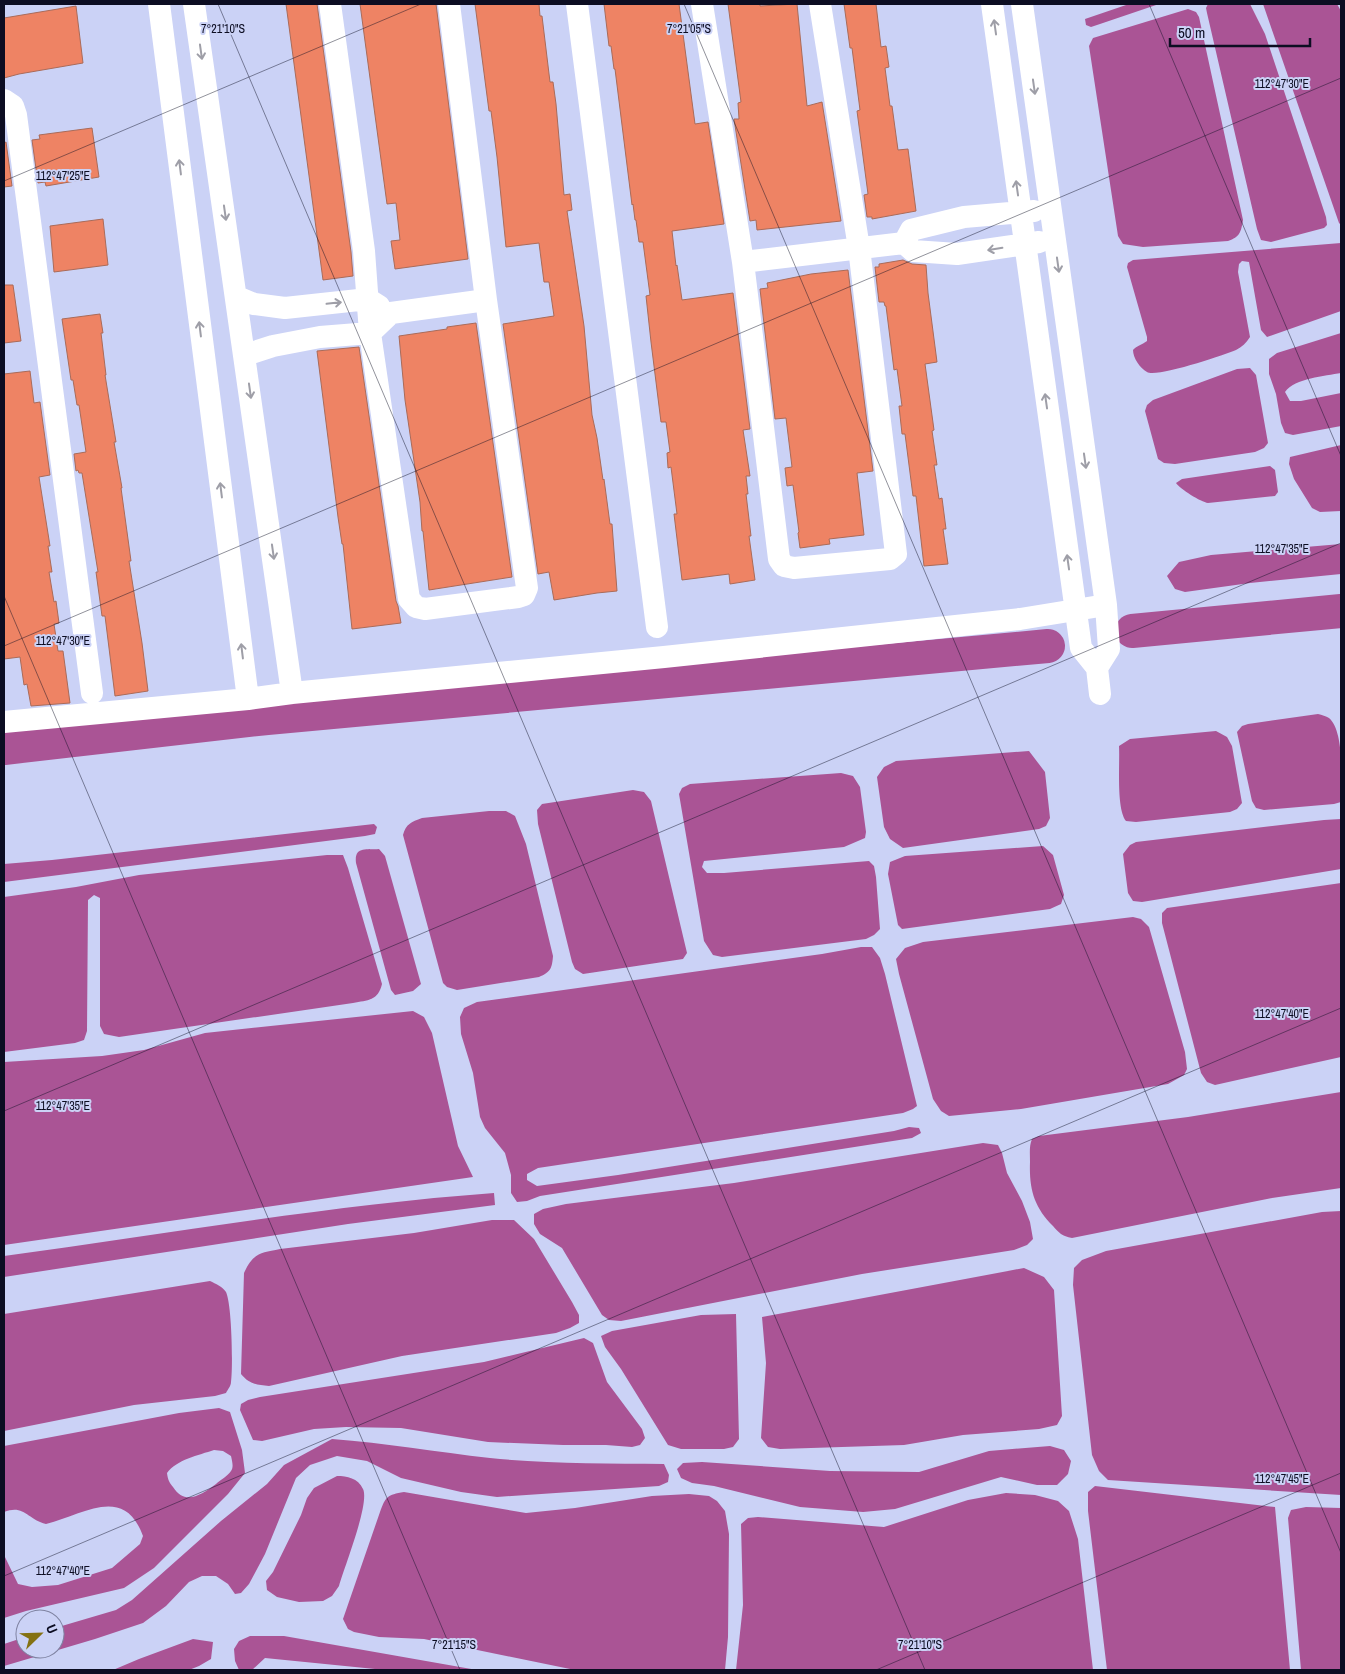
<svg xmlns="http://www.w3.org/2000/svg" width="1345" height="1674" font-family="'Archivo Narrow',sans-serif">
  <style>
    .water { fill: #aa5495; fill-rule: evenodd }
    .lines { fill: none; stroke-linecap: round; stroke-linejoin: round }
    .river { stroke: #aa5495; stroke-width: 34 }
    .building { fill: #ee8364; stroke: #aa6b59 }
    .minor { stroke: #fff; stroke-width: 22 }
    .oneway { stroke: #9e9ea7 }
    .ticks { fill: none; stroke: #0c0d22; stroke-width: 1; stroke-opacity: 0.45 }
    .ticks-label { font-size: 12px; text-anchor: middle; fill: #0c0d22; stroke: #cbd2f6; stroke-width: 4; stroke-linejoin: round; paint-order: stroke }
  </style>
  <rect width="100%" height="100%" fill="#cbd2f6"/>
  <!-- water -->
  <path class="water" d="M1129 4H1159L1100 24 1091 27 1086 25 1085 19Z
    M1208 4H1250L1265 34 1326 217 1327 225 1324 228 1271 242 1261 240 1257 229 1207 13 1206 8Z
    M1263 4H1337L1341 11V225L1339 223Z
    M1188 9 1196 12 1199 17 1243 220C1241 232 1240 237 1228 241L1143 247 1123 244 1118 236 1089 46 1093 38Z
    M1341 243V311L1267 337 1261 330 1249 262 1242 261 1239 264 1238 272 1250 337C1246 343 1242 347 1236 350 1224 355 1156 378 1147 372 1140 368 1133 358 1133 350 1136 346 1142 345 1147 341V337L1127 267 1128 263 1133 260Z
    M1341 333V373C1325 376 1295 378 1285 392L1290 401H1301L1341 393V426L1293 435 1285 433 1281 423 1276 394 1269 374V359L1277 353Z
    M1250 368 1256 375 1268 443 1264 448 1255 452 1175 464 1164 463 1158 459 1145 411 1147 405 1153 400 1237 369Z
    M1341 445V511L1320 512 1312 508 1294 479 1289 464 1290 457Z
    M1270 466 1275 470 1278 492 1275 496 1208 503C1201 502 1180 489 1176 483L1182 479Z
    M1341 544V574L1250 583 1185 592 1175 589 1167 576 1179 562 1211 555Z
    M1318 714C1322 715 1326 716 1329 718 1345 732 1341 781 1341 802L1334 804 1264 810 1256 808 1252 801 1237 732 1242 726 1248 724Z
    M1216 731 1227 737 1232 746 1242 803 1237 809 1230 812 1136 822 1126 821C1116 809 1120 763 1119 746L1130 739Z
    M1029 751 1045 772 1050 818 1046 826 1039 829 903 848 890 839 884 827 877 777 884 767 896 761Z
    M841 773 853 776 860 787 866 832 865 838 844 847 704 861 702 867 707 873H724L869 861 874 866 876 877 880 929 874 935 866 939 722 957 713 955 704 941 679 794 682 788 690 784Z
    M633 790 644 792 651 801 687 953 683 959 583 974 575 969 572 962 538 824 537 810 542 804Z
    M489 811H506L515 816 526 844 553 956C552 968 551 972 539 977L457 990 447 987 443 983 403 835C406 824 411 822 422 818Z
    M1341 819V869L1142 902 1133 901 1128 893 1123 854 1130 845 1136 842 1324 820Z
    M374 824 377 827 375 834 365 836 4 882V864L52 860Z
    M1043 846 1053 855 1064 895 1061 904 1050 909 902 929 898 925 888 874 890 862 905 856Z
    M379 849 385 856 421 984 413 991 395 995 391 990 356 863C354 846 366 850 379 849Z
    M327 855H343L348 868 382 984C378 1001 368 1000 353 1003L119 1037 104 1034 100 1026V898L94 895 88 900 87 1031 84 1040 75 1043 4 1052V897L76 887 139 875Z
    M1341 883V1057L1215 1085 1207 1082 1201 1073 1162 923V913L1167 908Z
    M1133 917 1141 919 1149 927 1185 1052 1187 1069 1184 1075 1168 1084 1021 1109 949 1116 941 1111 933 1099 899 974 896 959 905 948 923 942Z
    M861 947H872L880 958 885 974 917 1106 913 1109 903 1113 538 1168 527 1174V1180L537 1186 618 1175 894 1131 909 1127 919 1128 921 1133 912 1138 540 1196 527 1201 517 1202 511 1193V1175L505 1153 485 1128 480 1117 473 1073 461 1034 460 1017 464 1008 477 1002 822 954Z
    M413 1011 424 1017 432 1033 458 1146 473 1177 4 1245V1062L102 1056 144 1050 205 1033Z
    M1341 1092V1188L1272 1198 1072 1238C1062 1236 1059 1233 1053 1226 1034 1207 1029 1189 1030 1162 1030 1154 1029 1146 1032 1139L1039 1136 1188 1117Z
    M983 1143 998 1145 1002 1153 1007 1173 1022 1201 1030 1222 1033 1239 1027 1245 1014 1250 862 1274 621 1321 609 1320 602 1315 562 1248 540 1234 534 1224V1214L543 1209 566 1204 734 1183Z
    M494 1193 495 1205 348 1224 4 1277V1256C167 1234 330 1205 494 1193Z
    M1341 1211V1495L1108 1480 1099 1471 1092 1455 1073 1285 1074 1268 1082 1260 1106 1251 1322 1212Z
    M492 1220H514L534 1239 572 1302 579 1315V1323L570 1328 556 1333 402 1356 269 1386C257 1385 249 1384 241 1374L244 1273C253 1253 260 1253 280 1249L414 1233Z
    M1024 1268 1044 1277 1054 1290 1062 1416 1057 1425 1039 1429 963 1435 904 1445 780 1449 768 1447 761 1438 766 1363 762 1317Z
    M210 1281C216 1284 222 1286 226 1292 232 1305 233 1367 231 1382 231 1386 228 1389 226 1393L215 1396 134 1405 4 1431V1314Z
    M736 1314 739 1439 733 1447 724 1449H681L668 1445 621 1369 605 1347 601 1336 612 1331 701 1315Z
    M584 1338 593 1343 607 1382 642 1429 645 1438 640 1445 632 1447 606 1445H563L488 1442 401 1428 346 1427 314 1429 262 1441 253 1440 240 1410 241 1404 248 1400 260 1397 484 1362Z
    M219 1408 230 1412 242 1450 245 1473 228 1494 154 1568 124 1588 26 1611 4 1618V1555L18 1584 32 1587 58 1585 112 1568 140 1544 143 1536C124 1484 83 1515 46 1524 27 1519 24 1504 4 1512V1446L179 1413ZM214 1450 223 1451 231 1456C232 1461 234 1467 231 1471 228 1476 220 1480 216 1484 201 1495 185 1506 173 1487 169 1482 168 1480 167 1473 176 1460 199 1455 214 1450Z
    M332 1439C385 1443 437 1452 490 1458 548 1464 606 1463 664 1464L669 1475 668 1482 659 1486 497 1497 461 1492 401 1478 367 1461 337 1456 310 1465 296 1478 265 1554 249 1584 241 1593 235 1594 228 1584 216 1576H202L189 1582 166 1606 143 1623 95 1639 4 1666V1644L25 1637V1649H55V1628L116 1610 132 1600 221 1521 267 1484 284 1465Z
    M1050 1446 1064 1450 1071 1461 1068 1474 1057 1485H1037L1001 1477 895 1509 863 1512 800 1507 714 1486 692 1483 681 1478 677 1469 683 1463 702 1462 830 1471 919 1472 989 1451Z
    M337 1476C347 1476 358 1478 363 1489 370 1503 344 1568 339 1586L332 1596 323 1601 299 1602 277 1597 267 1590 266 1581 273 1572 301 1515 307 1498 314 1488Z
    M1095 1486 1275 1507 1290 1670H1107L1088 1511V1492Z
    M404 1492 526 1513 575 1508 652 1496 689 1494 709 1496 717 1501 725 1511 729 1534 728 1637 725 1670H575L424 1639 379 1637 354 1632 348 1629 343 1619 380 1512C386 1496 387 1495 404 1492Z
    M1006 1493 1035 1495 1058 1501 1069 1511 1078 1539 1093 1670H736L743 1605 741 1524 748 1518 758 1517 884 1527 968 1500Z
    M1306 1507 1341 1508V1670H1301L1288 1518 1291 1510Z
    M250 1636H284L477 1670H385L265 1658 252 1670H239L235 1661 234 1649 239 1641Z
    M193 1639 213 1642 211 1659 199 1666 189 1670H113L139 1659Z"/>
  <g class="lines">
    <!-- river -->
    <path class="river" d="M1132 631 1341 611
      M4 748 267 718 1048 646"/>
  </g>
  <!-- building -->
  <path class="building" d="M286 4H317L351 252 353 276 323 280Z
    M360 4H436L468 259 395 269 391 241 400 240 396 203 387 204Z
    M475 4H539L540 16H542L550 82H553L556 104 564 195 570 194 572 210 567 211 584 326 592 415 597 438 603 480 604 479 610 524H612L617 591 597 593 554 600 549 572 538 574 503 324 554 316 549 282H544L539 243 506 247 497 157 491 111H489Z
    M604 4H679L695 124 708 122 724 224 672 231 676 266 677 265 682 300 733 293 750 429 743 430 750 476H746L748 494H746L751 536H749L755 580 730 584 729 574 682 580 674 514H677L671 467 668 468 667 453 670 452 666 422H661L651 342 646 296 650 295 643 242H639L636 220H635L633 204 632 205 615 69H614L611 46H609Z
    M728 4H760V6L797 4 807 106 822 102 841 221 757 230 756 220 750 221 734 119H739L738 103 741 102Z
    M844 4H876L881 47 886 46 889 67 885 68 890 106H892L898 150 908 149 916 211 872 219V217H867L864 195 868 194 857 111 860 110 852 48H850Z
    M76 6 83 63 19 74 4 78V18Z
    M92 128 99 177 46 186 45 182 38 183 32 140 40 139 39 135Z
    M6 142 12 186 4 187V143Z
    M103 219 108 265 54 272 50 226Z
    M903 260 912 264 926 265 928 293 937 362 925 364 934 430 932 431 937 465H934L939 499 942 498 946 529H943L948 564 924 566 916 496H913L905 434H902L899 406H902L897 369 894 370 886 306H885L884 302H879L875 267H879V264Z
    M848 270 873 471 857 473 864 535 829 539 830 544 800 548 798 533 799 532 793 485 787 486 785 468 792 467 786 418 775 419 760 289 768 288 767 283 811 274Z
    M4 285H13L21 341 4 343Z
    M100 314 103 333H101L106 375H105L116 442H114L122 488H121L131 561H129L142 643 148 691 115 696 105 616H102L96 572H98L82 473H79L78 470 76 471 74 454 86 452 79 405H77L73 380H71L62 319Z
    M476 323 512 577 429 590 423 531H422L420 502 405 400 399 336 447 329V327Z
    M359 347 396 601 398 606 401 623 352 629 343 544H342L338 517 317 351Z
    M30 371 34 403 40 402 50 475 39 477 50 546H48L52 572H49L54 602 56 601 59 623 54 624 58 651H63L70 703 31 706 27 684 24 685 20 657 4 659V374Z"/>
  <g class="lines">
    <!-- minor -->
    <path class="minor" d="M159 4 248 699
      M194 4 292 693
      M330 4 364 251 370 333 409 599 416 607 425 609 518 597 524 595 527 588 486 300 449 4
      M577 4 657 627
      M702 4 743 262 779 559 784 566 794 568 890 559 896 554 859 248 820 4
      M992 4 1081 648 1097 668 1100 694
      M1022 4 1106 605 1109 649 1097 668
      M4 100 13 106 16 115 92 693
      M904 243 911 230 964 217 1034 211
      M743 262 904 243 913 251 957 254 1039 242
      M237 297 254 304 285 308 368 299 379 306
      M245 355 273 346 320 337 370 333 391 313 486 300
      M4 722 248 699 292 693 664 657 1020 619 1106 605"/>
  </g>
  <!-- one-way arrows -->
  <defs><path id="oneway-shaft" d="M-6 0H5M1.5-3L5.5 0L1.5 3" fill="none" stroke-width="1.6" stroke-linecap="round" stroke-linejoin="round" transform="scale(1.25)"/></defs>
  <g class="oneway">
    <use href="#oneway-shaft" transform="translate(995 27) rotate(-98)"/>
    <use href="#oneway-shaft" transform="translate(201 52) rotate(82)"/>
    <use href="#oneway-shaft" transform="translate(1034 87) rotate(82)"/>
    <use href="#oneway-shaft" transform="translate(180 167) rotate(-97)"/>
    <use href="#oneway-shaft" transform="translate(1017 188) rotate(-98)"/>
    <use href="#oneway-shaft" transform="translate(225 213) rotate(82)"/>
    <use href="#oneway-shaft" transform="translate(995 249) rotate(171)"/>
    <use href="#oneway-shaft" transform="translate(1058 265) rotate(82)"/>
    <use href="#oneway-shaft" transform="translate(334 303) rotate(-6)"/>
    <use href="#oneway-shaft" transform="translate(200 329) rotate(-97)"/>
    <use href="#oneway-shaft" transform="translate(250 391) rotate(82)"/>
    <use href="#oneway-shaft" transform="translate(1046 401) rotate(-98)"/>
    <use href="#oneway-shaft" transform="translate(1085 461) rotate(82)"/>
    <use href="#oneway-shaft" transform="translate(221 490) rotate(-97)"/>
    <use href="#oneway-shaft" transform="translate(273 552) rotate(82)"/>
    <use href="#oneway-shaft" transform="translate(1068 562) rotate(-98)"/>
    <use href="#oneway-shaft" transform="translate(242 651) rotate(-97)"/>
  </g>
  <!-- ticks -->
  <path class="ticks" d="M218 4 925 1670M684 4 1341 1553M1149 4 1341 456M4 181 421 4M4 596 460 1670M4 646 1341 78M4 1111 1341 543M4 1576 1341 1008M876 1670 1341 1473"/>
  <g class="ticks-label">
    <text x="223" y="33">7°21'10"S</text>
    <text x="689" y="33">7°21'05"S</text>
    <text x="1282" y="88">112°47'30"E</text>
    <text x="63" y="180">112°47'25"E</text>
    <text x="1282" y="553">112°47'35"E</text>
    <text x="63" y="645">112°47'30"E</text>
    <text x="1282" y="1018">112°47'40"E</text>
    <text x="63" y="1110">112°47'35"E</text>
    <text x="1282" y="1483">112°47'45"E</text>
    <text x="63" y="1575">112°47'40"E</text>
    <text x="454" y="1649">7°21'15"S</text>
    <text x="920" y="1649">7°21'10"S</text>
  </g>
  <!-- border -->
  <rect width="1345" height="1674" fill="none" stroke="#0c0d22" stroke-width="10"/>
  <!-- north arrow -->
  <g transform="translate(40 1634) rotate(67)"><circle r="24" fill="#cbd2f6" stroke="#7f83a1"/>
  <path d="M0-4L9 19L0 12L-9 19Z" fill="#847112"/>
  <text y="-8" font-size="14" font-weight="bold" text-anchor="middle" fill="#0c0d22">U</text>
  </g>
  <!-- scale -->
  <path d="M1170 38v8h140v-8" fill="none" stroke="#0c0d22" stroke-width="2.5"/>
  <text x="1178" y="38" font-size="15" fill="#0c0d22" stroke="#cbd2f6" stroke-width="4" paint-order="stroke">50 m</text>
</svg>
